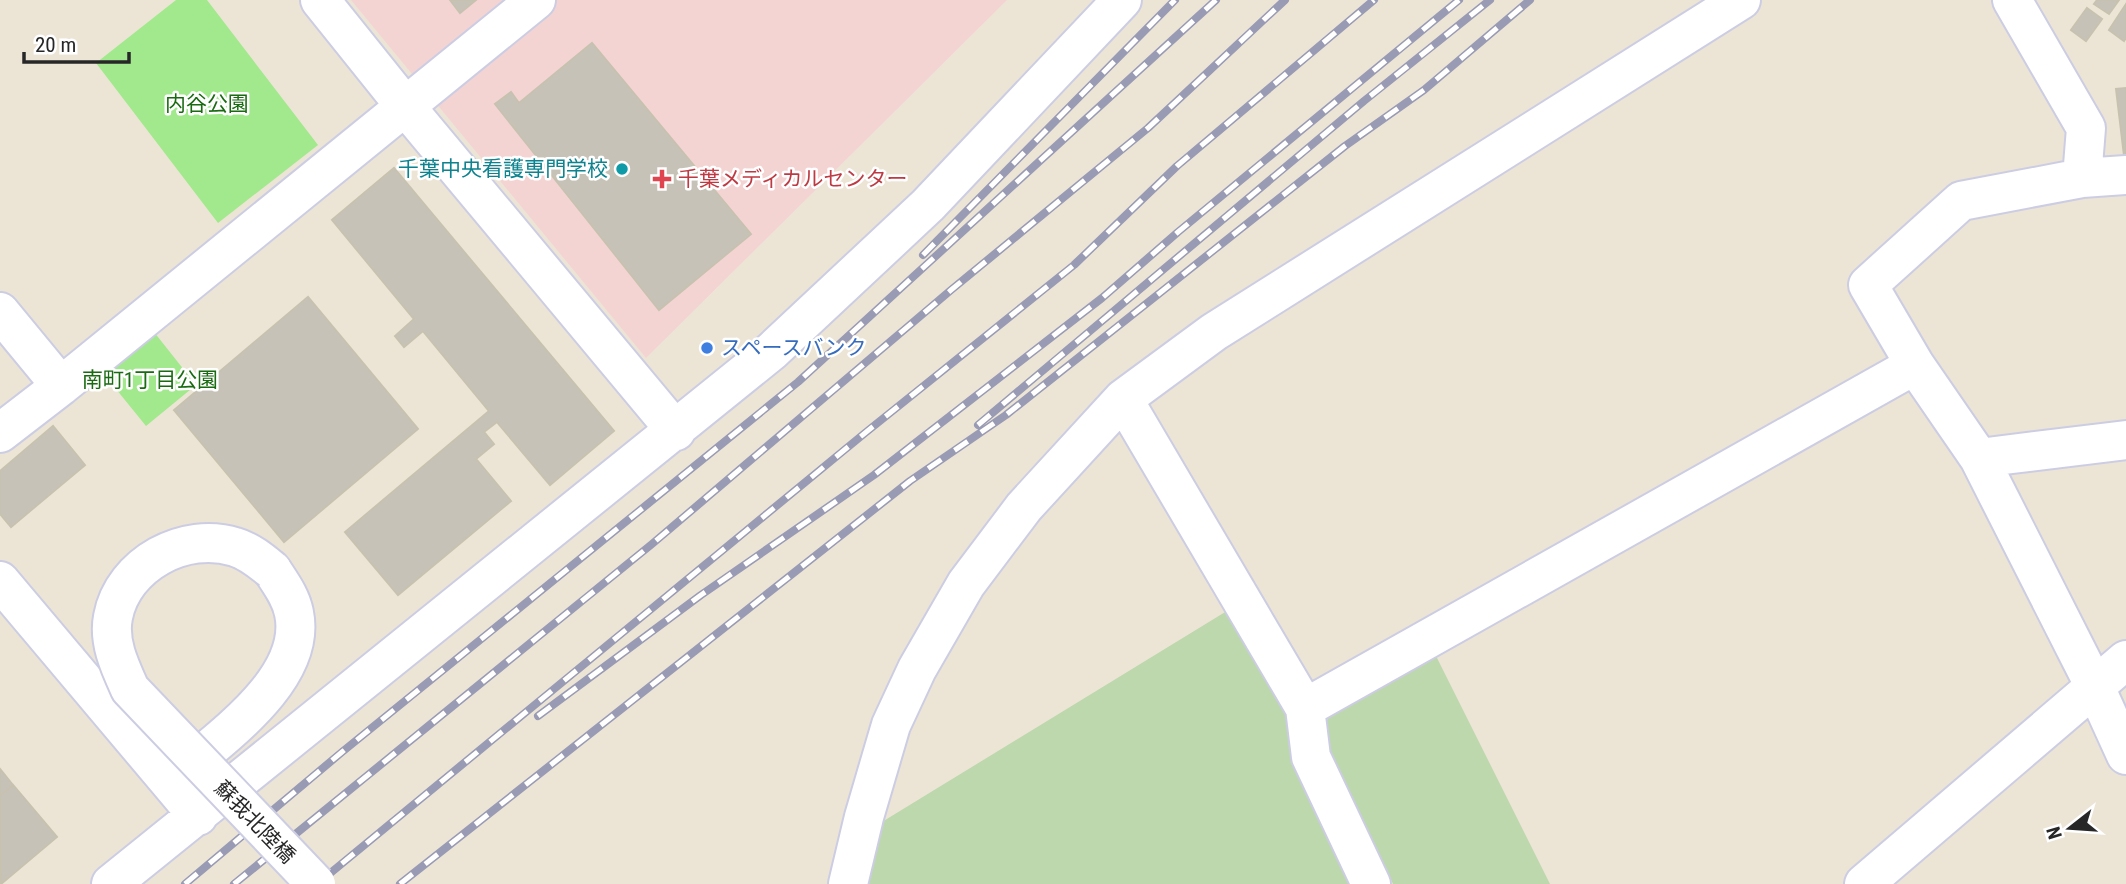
<svg xmlns="http://www.w3.org/2000/svg" width="2126" height="884" font-family="'Roboto Condensed','Noto Sans JP',sans-serif">
  <style>
    .medical { fill: #f4d4d2 }
    .green { fill: #a1e98c }
    .cemetery { fill: #bcd8ac }
    .building { fill: #c7c2b7; stroke: #c7c2b0; stroke-width: 2 }
    .lines { fill: none; stroke-linecap: round; stroke-linejoin: round }
    .minor-casing { stroke: #cccde3; stroke-width: 42 }
    .minor { stroke: #fff; stroke-width: 38 }
    .rail-casing { stroke: #999ab4; stroke-width: 8 }
    .rail { stroke: #fff; stroke-width: 5; stroke-dasharray: 16; stroke-linecap: butt }
    .minor-bridge-casing { stroke: #cccde3; stroke-width: 42; stroke-linecap: butt }
    .minor-bridge { stroke: #fff; stroke-width: 38 }
    .culture-dot { fill: #0f9aa8; stroke: #fff; stroke-width: 2.5 }
    .health-dot { fill: #e0444e; stroke: #fff; stroke-width: 2.5 }
    .shop-dot { fill: #3f7fe0; stroke: #fff; stroke-width: 2.5 }
    .labels { text-anchor: middle; dominant-baseline: central; stroke-width: 5; stroke-linejoin: round; paint-order: stroke }
    .park-label { font-size: 21px; fill: #196a11; stroke: #fff }
    .culture-label { font-size: 21px; fill: #0d838f; stroke: #fff; text-anchor: end }
    .health-label { font-size: 21px; fill: #be3a42; stroke: #fff; text-anchor: start }
    .shop-label { font-size: 21px; fill: #366cbe; stroke: #fff; text-anchor: start }
    .street-label { font-size: 21px; fill: #272727; stroke: #fff }
  </style>
  <rect width="100%" height="100%" fill="#ece5d6"/>
  <!-- medical -->
  <path class="medical" d="M351 0H1007L646 358Z"/>
  <!-- green -->
  <path class="green" d="M176 0H207L318 145 218 223 96 63Z
    M154 332 196 385 146 426 103 373Z"/>
  <!-- cemetery -->
  <path class="cemetery" d="M1235 606 1281 688 1365 884H860L877 825Z
    M1434 652 1550 884H1393L1321 734 1332 709Z"/>
  <!-- building -->
  <path class="building" d="M450 0H476L460 13Z
    M2097 0H2119L2109 14 2094 4Z
    M2126 4V38L2124 41 2109 30Z
    M2087 8 2102 19 2086 41 2071 30Z
    M592 43 751 234 659 310 495 104 511 92 519 103Z
    M2126 88V164H2125L2116 89Z
    M394 168 614 431 550 485 497 422 484 432 494 444 476 459 511 501 398 595 345 532 489 411 423 331 404 347 395 336 414 319 332 220Z
    M308 297 418 429 284 542 174 410Z
    M53 426 85 465 11 527 0 514V471Z
    M0 769 13 785 0 796Z
    M13 785 57 837 1 884 0 796Z"/>
  <g class="lines">
    <defs>
      <path id="minor" d="M320 0 405 106 676 431
        M2012 0 2086 128 2082 178 1961 201 1868 285 1915 365 1979 458 2095 687 2126 755
        M2082 178 2126 175
        M0 312 61 386
        M1123 399 1305 708 1311 757 1371 884
        M0 433 61 386 536 0
        M1979 458 2126 440
        M0 581 198 816
        M1305 708 1915 365
        M173 779C217 740 308 680 294 613 291 597 281 584 272 570
        M111 884 772 351 928 205 1122 0
        M848 884 864 817 891 725 917 669 966 584 1024 507 1123 399 1214 332 1741 0
        M1864 884 2126 660"/>
    </defs>
    <!-- minor casing -->
    <use href="#minor" class="minor-casing"/>
    <!-- minor -->
    <use href="#minor" class="minor"/>
    <defs>
      <path id="rail" d="M923 255 1175 0
        M978 425 1364 101 1490 0
        M538 716 701 595 874 475 1102 298 1178 232 1459 0
        M185 884 342 752 798 382 1216 0
        M234 884 652 544 951 290 1148 128 1285 0
        M317 884 865 433 1074 265 1177 166 1374 0
        M400 884 910 481 1006 415 1345 146 1424 90 1530 0"/>
    </defs>
    <!-- rail casing -->
    <use href="#rail" class="rail-casing"/>
    <!-- rail -->
    <use href="#rail" class="rail"/>
    <defs>
      <path id="minor-bridge" d="M272 570C261 561 249 551 235 547 185 531 123 564 113 617 108 642 120 667 130 689L316 884"/>
    </defs>
    <!-- minor-bridge casing -->
    <use href="#minor-bridge" class="minor-bridge-casing"/>
    <!-- minor-bridge -->
    <use href="#minor-bridge" class="minor-bridge"/>
  </g>
  <!-- markers -->
  <circle class="culture-dot" cx="622" cy="169" r="7"/>
  <path class="health-dot" d="M658.5 168.5h7v7h7v7h-7v7h-7v-7h-7v-7h7z"/>
  <circle class="shop-dot" cx="707" cy="348" r="7"/>
  <g class="labels">
    <!-- park labels -->
    <g class="park-label">
      <text x="207" y="104">内谷公園</text>
      <text x="150" y="380">南町1丁目公園</text>
    </g>
    <!-- culture labels -->
    <g class="culture-label">
      <text x="608" y="169">千葉中央看護専門学校</text>
    </g>
    <!-- health labels -->
    <g class="health-label">
      <text x="678" y="179">千葉メディカルセンター</text>
    </g>
    <!-- shop labels -->
    <g class="shop-label">
      <text x="721" y="348">スペースバンク</text>
    </g>
    <!-- street labels -->
    <g class="street-label">
      <text transform="translate(255 822) rotate(46)">蘇我北陸橋</text>
    </g>
  </g>
  <!-- north arrow -->
  <g transform="translate(2070 828) rotate(253)" stroke="#ffffff" stroke-width="5" paint-order="stroke">
  <path d="M0-5L12 26L0 18L-12 26Z" fill="#272727"/>
  <text y="-10" font-size="19" font-weight="bold" text-anchor="middle" fill="#272727">N</text>
  </g>
  <!-- scale -->
  <path d="M24 52v10h105v-10" fill="none" stroke="#272727" stroke-width="3.5"/>
  <text x="35" y="52" font-size="21" fill="#272727" stroke="#ffffff" stroke-width="5" paint-order="stroke">20 m</text>
</svg>
